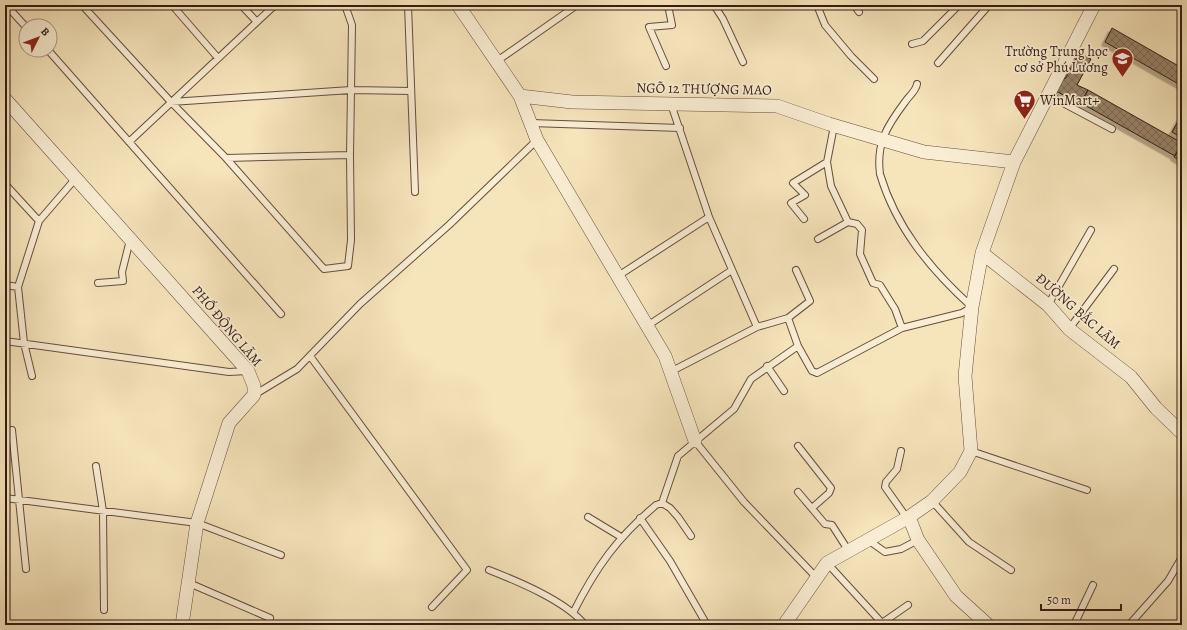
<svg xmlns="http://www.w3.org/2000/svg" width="1187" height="630" font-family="Alegreya,serif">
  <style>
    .building { fill: url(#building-cross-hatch); stroke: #331c14; filter: url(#shadow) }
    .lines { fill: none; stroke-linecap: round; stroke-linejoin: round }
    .lane-casing { stroke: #644e3e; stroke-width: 8 }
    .street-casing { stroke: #644e3e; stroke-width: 14 }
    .lane { stroke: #f9edd3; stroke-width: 6 }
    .street { stroke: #f9edd3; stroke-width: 13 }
    .labels { text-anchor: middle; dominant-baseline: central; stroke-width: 3.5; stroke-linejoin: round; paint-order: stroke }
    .poi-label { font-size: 14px; fill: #331c14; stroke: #f9edd3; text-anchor: end }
    .street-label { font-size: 14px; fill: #331c14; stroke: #f9edd3 }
  </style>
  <defs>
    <pattern id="building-cross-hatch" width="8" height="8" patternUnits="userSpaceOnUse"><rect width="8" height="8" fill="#98846b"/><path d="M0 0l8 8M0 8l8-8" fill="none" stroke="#7d6b57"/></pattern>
    <filter id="shadow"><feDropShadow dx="-3.5" dy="3.5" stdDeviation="0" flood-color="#0004"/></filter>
  </defs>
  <rect width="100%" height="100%" fill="#f6e4bb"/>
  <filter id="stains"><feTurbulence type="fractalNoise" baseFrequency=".005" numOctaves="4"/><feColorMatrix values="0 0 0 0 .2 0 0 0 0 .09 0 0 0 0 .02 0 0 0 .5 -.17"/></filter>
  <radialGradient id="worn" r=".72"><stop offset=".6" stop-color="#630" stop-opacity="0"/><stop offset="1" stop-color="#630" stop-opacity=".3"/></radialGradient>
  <!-- building -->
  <path class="building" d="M1112 28 1182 68V86L1105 42Z
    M1079 53 1091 59 1077 85 1088 90 1080 104 1056 91 1063 77 1065 79Z
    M1088 90 1182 143 1175 156 1081 103Z
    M1182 114V138L1172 132Z
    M1182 143V162L1174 157Z"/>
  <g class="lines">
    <defs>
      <path id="lane" d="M6 5 26 27
        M82 5 171 102 226 158 324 269 348 266 351 240 350 155 352 25 345 5
        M172 5 218 58
        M241 5 257 22
        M408 5 415 192
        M714 5 723 19 743 62
        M817 5 825 25 851 56 874 79
        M854 5 859 12
        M912 44 923 41 959 5
        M48 50 281 314
        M497 61 577 5
        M938 63 989 5
        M666 66 649 27 672 25 668 5
        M1048 95 1112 129
        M171 102 351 90 411 91
        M671 104 709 217 757 327
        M531 123 680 128
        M834 126 827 162 831 186 848 222 857 224 862 230 860 254 873 283 880 285 895 309 902 328
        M129 142 275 5
        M226 158 350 155
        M5 184 39 221
        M804 219 791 203 805 195 793 183 827 162
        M818 239 848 222
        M796 270 810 301 788 318 798 346 812 371 817 373 902 328 962 313 972 307C931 270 896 228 880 174 876 143 887 126 905 102 909 96 916 91 917 84
        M618 276 709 217
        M98 283 123 281 122 272 130 240
        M5 285 18 287
        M1048 305 1091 230
        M647 326 732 270
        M1069 329 1114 269
        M5 341 229 372 247 371
        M310 356 467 570 432 607
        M767 366 784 391
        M670 372 757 327 788 318
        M32 376 24 343 18 287 39 221 76 178
        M254 395 297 369 360 304 449 225 537 140
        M12 430 26 569
        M695 441 744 502 816 577
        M798 446 831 488 829 493 812 508
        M901 451 897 469 886 482 885 487 907 518
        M971 451 1087 490
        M96 466 103 511 104 610
        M798 492 825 524 832 525 848 550
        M5 498 197 523 281 555
        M932 501 969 542 1011 570
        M662 503 678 456 734 409 751 379 798 346
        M588 517 621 537
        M640 518 670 561 707 625
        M868 540 885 552 901 549 918 540
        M827 563 882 623 908 605
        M489 570C517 581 566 601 585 625
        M189 583 270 618
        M573 613C596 567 617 538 656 505L662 503 670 508 678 517 691 536
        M1074 625 1093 585
        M1129 625 1168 581 1182 557"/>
      <path id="street" d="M458 5 520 96 572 102 777 106 829 124 924 152 1014 162
        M520 96 537 140 665 356 695 441
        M5 99 248 371 254 386V395L229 423 197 523 182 625
        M982 253 1048 305 1069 329 1131 377 1156 408 1182 433
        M909 517 918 540 956 596 988 625
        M784 625 827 563 909 517 932 501 960 472 971 451 965 376 972 307 982 253 1014 162 1094 5"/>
    </defs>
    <!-- lane casing -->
    <use href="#lane" class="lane-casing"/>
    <!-- street casing -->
    <use href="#street" class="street-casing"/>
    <!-- lane -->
    <use href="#lane" class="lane"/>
    <!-- street -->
    <use href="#street" class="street"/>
  </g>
  <!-- icons -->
  <defs>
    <symbol id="school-pin" viewBox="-11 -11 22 30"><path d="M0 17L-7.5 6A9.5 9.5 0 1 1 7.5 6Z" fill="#8f2418" stroke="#f9edd3"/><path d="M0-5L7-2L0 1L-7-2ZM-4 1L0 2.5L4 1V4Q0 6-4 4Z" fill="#fff"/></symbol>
    <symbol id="supermarket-pin" viewBox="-11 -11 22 30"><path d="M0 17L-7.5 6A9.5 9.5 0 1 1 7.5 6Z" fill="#8f2418" stroke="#f9edd3"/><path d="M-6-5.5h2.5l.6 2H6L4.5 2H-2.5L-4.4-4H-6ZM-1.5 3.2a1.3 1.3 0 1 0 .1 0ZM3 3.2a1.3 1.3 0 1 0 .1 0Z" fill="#fff"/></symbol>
  </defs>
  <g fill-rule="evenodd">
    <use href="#school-pin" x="1110" y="46" width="25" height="34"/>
    <use href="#supermarket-pin" x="1012" y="88" width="25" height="34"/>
  </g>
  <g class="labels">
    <!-- poi labels -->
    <g class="poi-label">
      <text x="1108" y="51">Trường Trung học<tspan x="1108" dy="16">cơ sở Phú Lương</tspan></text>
      <text x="1040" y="100" text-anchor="start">WinMart+</text>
    </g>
    <!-- street labels -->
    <g class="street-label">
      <text transform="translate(704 89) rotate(1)">NGÕ 12 THƯỢNG MAO</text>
      <text transform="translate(1078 311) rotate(41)">ĐƯỜNG BẮC LÃM</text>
      <text transform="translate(227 326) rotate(50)">PHỐ ĐỘNG LÃM</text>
    </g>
  </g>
  <!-- margin -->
  <rect width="1187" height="630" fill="none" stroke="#f6e4bb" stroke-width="20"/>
  <rect x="6" y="6" width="1175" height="618" fill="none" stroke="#331c14" stroke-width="2"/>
  <rect x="10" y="10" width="1167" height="610" fill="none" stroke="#331c14"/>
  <!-- north arrow -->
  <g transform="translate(38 38) rotate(48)"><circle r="19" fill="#f9edd3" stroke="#aa9987"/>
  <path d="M0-3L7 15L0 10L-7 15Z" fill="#8f2418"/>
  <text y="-6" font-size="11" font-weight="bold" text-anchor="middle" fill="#331c14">B</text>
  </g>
  <!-- scale -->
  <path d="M1041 604v6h80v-6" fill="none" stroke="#331c14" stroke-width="2"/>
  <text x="1047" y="604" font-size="12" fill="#331c14" stroke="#f9edd3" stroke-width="3" paint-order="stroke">50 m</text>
  <rect width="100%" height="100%" filter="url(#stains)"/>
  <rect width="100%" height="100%" fill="url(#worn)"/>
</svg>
